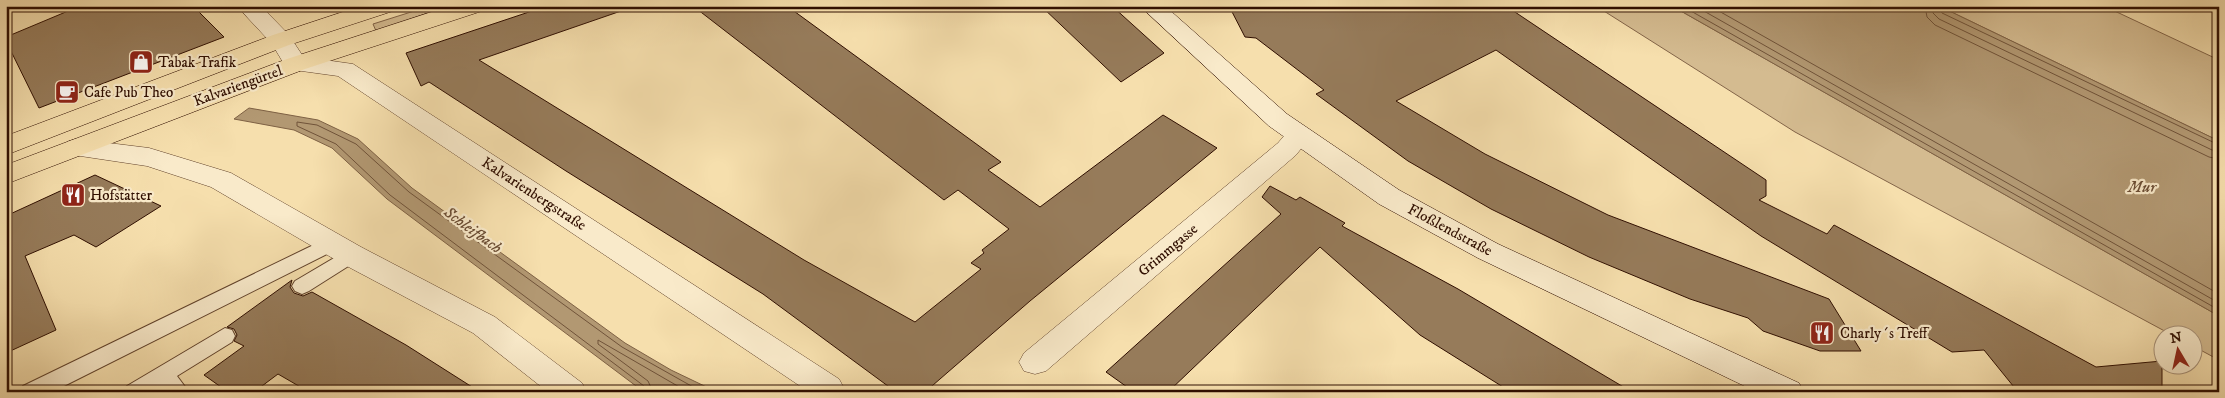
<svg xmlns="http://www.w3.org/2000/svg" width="2225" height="398" font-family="'IM FELL DW Pica',serif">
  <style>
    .green { fill: #d4bb90; stroke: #826448 }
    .water { fill: #b29872; stroke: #7e6144 }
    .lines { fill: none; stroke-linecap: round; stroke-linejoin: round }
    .shore { stroke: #705339; stroke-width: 1 }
    .building { fill: #967b5a; stroke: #2f0e00 }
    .service-casing { stroke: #61422b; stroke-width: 2 }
    .minor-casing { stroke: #61422b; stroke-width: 1 }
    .tertiary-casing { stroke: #61422b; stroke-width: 1 }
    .secondary-casing { stroke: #2f0e00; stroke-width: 1 }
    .primary-casing { stroke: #2f0e00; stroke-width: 1 }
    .service { fill: #f9eaca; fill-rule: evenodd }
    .minor { fill: #f9eaca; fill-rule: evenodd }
    .tertiary { fill: #f9eaca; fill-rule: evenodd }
    .secondary { fill: #f9eaca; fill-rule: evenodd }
    .primary { fill: #f6dfad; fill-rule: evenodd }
    .labels { text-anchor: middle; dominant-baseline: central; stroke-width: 4.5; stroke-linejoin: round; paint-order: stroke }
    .poi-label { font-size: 15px; fill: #2f0e00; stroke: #f9eaca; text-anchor: start }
    .street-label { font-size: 15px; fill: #2f0e00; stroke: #f9eaca }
    .water-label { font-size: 16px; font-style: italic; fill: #6a4c33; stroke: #f9eaca }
  </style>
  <rect width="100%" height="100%" fill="#f6dfad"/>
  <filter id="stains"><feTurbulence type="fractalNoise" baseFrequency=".004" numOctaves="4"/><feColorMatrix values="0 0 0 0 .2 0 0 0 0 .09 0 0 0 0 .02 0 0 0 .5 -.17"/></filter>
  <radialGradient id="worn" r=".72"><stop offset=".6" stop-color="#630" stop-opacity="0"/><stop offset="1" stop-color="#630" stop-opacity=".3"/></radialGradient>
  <!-- green -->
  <path class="green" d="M430 6H448L376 31 373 24Z
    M1596 6H1672L2219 316V360L2193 346 2192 336 2172 335 1795 132Z
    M1939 6H2104L2219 60V141Z"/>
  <!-- water -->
  <path class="water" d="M1672 6H1939L2219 141V316Z
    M249 108 318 120 358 139 412 188 625 343 671 370 717 392H644L387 199 332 148 294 130 234 119Z"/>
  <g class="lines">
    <!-- shore -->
    <path class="shore" d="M1682 6 2219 310
      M1695 6 2219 303
      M1710 6 2219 294
      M1925 6 1927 17 1935 25 2209 157 2219 159
      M1932 6 1933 13 1939 19 2212 150 2219 151
      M1938 6 1942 13 2219 145
      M646 392 644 386 390 195 336 144 297 126V122L317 125 356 144 409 192 622 347 702 392
      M653 392 648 381 598 344V340L688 392"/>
  </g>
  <!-- building -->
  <path class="building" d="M80 6H193L224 37 39 108 6 41V37Z
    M547 6H620L621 11 479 60 804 260 915 322 981 269 971 263 984 253 982 250 1009 229 958 190 944 200 693 6H787L1001 162 988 170 1040 207 1163 115 1217 148 1030 301 925 392H896L763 294 566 171 429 82 421 86 406 53Z
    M1041 6H1112L1164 53 1121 82Z
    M1229 6H1506L1766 180V196L1759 200 1827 234 1834 225 2096 367 2162 361V392H2018L1984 350 1952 352 1761 236 1496 50 1396 101 1485 154 1608 215 1829 299 1861 351H1820L1763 331 1748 318 1690 299 1589 257 1491 209 1408 161 1316 94 1324 90 1256 38 1245 37Z
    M95 175 161 206 96 247 74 235 25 256 56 330 6 353V211L8 215Z
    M1270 186 1296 200 1300 197 1345 223 1342 226 1458 289 1632 392H1511L1420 335 1320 247 1168 392H1134L1106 372 1281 214 1262 197Z
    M292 280 290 287 294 293 303 296 312 292 406 345 480 392H309L278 374 254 392H228L204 375 244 346 234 341 237 335 234 329 227 327Z"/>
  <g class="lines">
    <defs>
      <path id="service" d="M332 236 339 238 342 243 339 248 52 392H20L23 386Z
        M351 248 358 250 361 255 358 260 309 291 302 294 295 291 292 286 295 281Z
        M225 328 232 330 235 336 232 342 177 376 189 392H165L161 387 153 392H124L127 386Z"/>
      <path id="minor" d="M296 56 353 64 839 379 844 388 842 392H809L338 76 287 69 284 64 287 59Z
        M1299 126 1308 129 1312 135 1296 155 1046 371 1035 374 1024 371 1019 362 1024 353 1278 143 1290 129Z
        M76 139 149 148 231 173 361 247 495 317 582 383 587 392H548L473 333 341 263 211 187 147 166 67 154 63 148 67 142Z"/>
      <path id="tertiary" d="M237 6H261L289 35 308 64 305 69 296 72 287 69 272 44Z"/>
      <path id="secondary" d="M1140 6H1165L1287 114 1399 190 1498 244 1799 383 1804 392H1757L1478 258 1379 204 1269 126Z"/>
      <path id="primary" d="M361 6H396L393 11 289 45 6 155V136L273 35Z
        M450 6H485L482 11 305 69 6 184V165L287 59Z"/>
    </defs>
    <!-- service casing -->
    <use href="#service" class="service-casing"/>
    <!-- minor casing -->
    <use href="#minor" class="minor-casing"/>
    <!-- tertiary casing -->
    <use href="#tertiary" class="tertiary-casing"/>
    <!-- secondary casing -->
    <use href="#secondary" class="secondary-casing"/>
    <!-- primary casing -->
    <use href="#primary" class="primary-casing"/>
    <!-- service -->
    <use href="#service" class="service"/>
    <!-- minor -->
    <use href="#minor" class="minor"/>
    <!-- tertiary -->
    <use href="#tertiary" class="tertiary"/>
    <!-- secondary -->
    <use href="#secondary" class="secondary"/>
    <!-- primary -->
    <use href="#primary" class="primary"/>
  </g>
  <!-- icons -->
  <defs>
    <symbol id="shop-square" viewBox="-11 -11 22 22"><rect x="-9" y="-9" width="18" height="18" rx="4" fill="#8f2418" stroke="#f9eaca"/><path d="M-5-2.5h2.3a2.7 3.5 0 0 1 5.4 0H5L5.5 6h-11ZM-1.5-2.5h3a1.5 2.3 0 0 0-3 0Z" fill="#fff"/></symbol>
    <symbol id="cafe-square" viewBox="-11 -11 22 22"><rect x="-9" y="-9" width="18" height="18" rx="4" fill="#8f2418" stroke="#f9eaca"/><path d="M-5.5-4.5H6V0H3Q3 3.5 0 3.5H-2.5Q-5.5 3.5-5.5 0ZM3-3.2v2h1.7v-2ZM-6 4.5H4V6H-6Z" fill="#fff"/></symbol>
    <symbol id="restaurant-square" viewBox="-11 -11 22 22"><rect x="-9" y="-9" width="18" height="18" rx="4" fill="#8f2418" stroke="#f9eaca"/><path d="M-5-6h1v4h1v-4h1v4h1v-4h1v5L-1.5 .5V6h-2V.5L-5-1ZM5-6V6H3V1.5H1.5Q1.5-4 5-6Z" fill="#fff"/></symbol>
  </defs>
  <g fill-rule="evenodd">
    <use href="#shop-square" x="127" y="48" width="28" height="28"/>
    <use href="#cafe-square" x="53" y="78" width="28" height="28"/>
    <use href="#restaurant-square" x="59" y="181" width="28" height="28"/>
    <use href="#restaurant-square" x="1808" y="319" width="28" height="28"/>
  </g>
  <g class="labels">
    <!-- poi labels -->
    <g class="poi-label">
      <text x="158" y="62">Tabak Trafik</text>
      <text x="84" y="92">Cafe Pub Theo</text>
      <text x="90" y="195">Hofstätter</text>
      <text x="1840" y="333">Charly´s Treff</text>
    </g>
    <!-- street labels -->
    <g class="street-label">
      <text transform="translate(238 86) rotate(-20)">Kalvariengürtel</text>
      <text transform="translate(534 194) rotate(33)">Kalvarienbergstraße</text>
      <text transform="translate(1450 230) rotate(28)">Floßlendstraße</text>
      <text transform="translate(1168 250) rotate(-40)">Grimmgasse</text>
    </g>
    <!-- water labels -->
    <g class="water-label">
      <text x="2142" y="187">Mur</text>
      <text transform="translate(473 230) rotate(36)">Schleifbach</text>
    </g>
  </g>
  <!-- margin -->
  <rect width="2225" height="398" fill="none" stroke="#f6dfad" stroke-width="25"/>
  <rect x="8" y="8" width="2210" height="383" fill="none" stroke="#2f0e00" stroke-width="2.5"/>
  <rect x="12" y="12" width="2200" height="373" fill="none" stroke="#2f0e00"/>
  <!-- north arrow -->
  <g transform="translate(2178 350) rotate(351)"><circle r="24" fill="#f9eaca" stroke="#a89279"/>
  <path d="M0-4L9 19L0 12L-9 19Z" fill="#8f2418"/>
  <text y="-8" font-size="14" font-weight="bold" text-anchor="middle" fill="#2f0e00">N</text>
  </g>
  <rect width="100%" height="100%" filter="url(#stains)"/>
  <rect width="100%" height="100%" fill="url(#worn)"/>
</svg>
